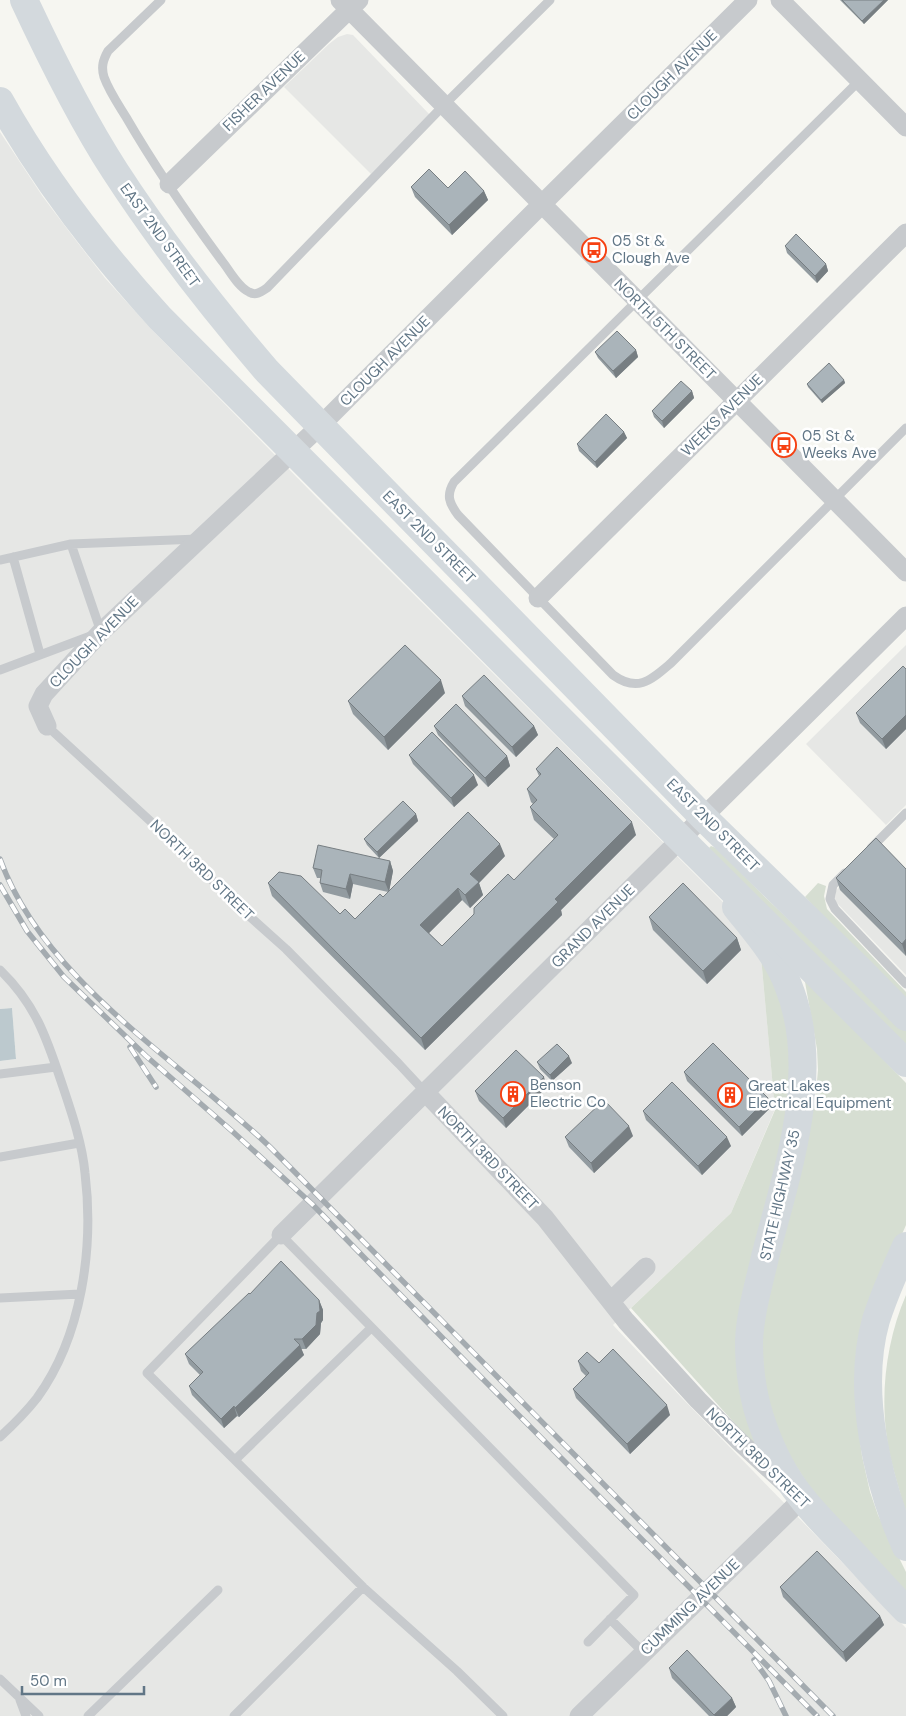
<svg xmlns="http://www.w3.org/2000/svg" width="906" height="1716" font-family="'DM Sans',sans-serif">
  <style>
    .built { fill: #e6e7e5 }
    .green { fill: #d6ded2 }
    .water { fill: #bcc9ce }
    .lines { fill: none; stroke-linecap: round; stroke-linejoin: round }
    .lane { stroke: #c7cacd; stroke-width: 9 }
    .street { stroke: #c7cacd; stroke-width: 19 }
    .primary { stroke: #d3d9dd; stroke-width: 28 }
    .highway { stroke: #d3d9dd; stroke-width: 28 }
    .rail-casing { stroke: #a4abb0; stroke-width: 5.5 }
    .rail { stroke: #fff; stroke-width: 4; stroke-dasharray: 11; stroke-linecap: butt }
    .wall { fill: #929ba0 }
    .shaded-wall { fill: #777e82 }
    .building { fill: #aab4ba; stroke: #777e82 }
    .labels { text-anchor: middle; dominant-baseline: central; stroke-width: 5; stroke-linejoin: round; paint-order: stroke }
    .street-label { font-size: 15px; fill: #617686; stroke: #fff }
    .poi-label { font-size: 15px; fill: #617686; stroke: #fff; text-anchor: start }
  </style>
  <rect width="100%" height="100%" fill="#f6f6f1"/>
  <!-- built -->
  <path class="built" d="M347 34 353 35 430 115 371 174 284 87 329 44 338 37Z
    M0 132 43 197 74 238 105 278 152 330 331 512 718 897 746 926 760 946 775 1109 731 1213 613 1325 681 1397 906 1628V1716H0V1061L16 1059 12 1008 0 1009Z
    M906 645V805L886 825 806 744Z
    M906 873V975L836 902 835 898 836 891 842 883Z"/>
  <!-- green -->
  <path class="green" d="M711 846 716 848 722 853 766 898 906 1030V1056L709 848Z
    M818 883 826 886 824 896 827 909 906 992V1005L805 897Z
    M760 946 780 987 795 1081 760 1232 758 1444 755 1446 631 1308 731 1213 775 1110Z
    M806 979 906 1083V1225L867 1315 858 1424 862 1456 870 1492 878 1515 906 1572V1595L814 1494 782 1444 765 1390 761 1331 815 1102 818 1070 817 1049 805 982Z
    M906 1295V1511L903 1503C897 1482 890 1460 887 1439 880 1391 887 1339 906 1295Z"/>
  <!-- water -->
  <path class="water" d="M12 1008 16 1059 0 1061V1009Z"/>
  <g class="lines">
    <!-- lane -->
    <path class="lane" d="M161 0 108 51C103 60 101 67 104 77 109 91 118 104 126 117 155 167 188 215 222 261 230 271 238 287 249 292 256 296 261 292 267 288L444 105 550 0
      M860 80 454 482C446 495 449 503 458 515L613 675C638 693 651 680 671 663L906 428
      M13 557 40 654
      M0 560 71 544 198 539
      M0 670 101 632 71 544
      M47 726 185 853 239 907 286 949 399 1064 425 1092
      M871 848 906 813
      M845 873 833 885 830 899 835 909 906 984
      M0 970C35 1004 46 1036 61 1081 71 1111 82 1142 85 1173 94 1248 82 1336 37 1398 26 1412 13 1425 0 1437
      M0 1074 56 1067
      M0 1157 79 1143
      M0 1298 80 1294
      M235 1460 371 1328
      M610 1619 644 1653
      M0 1679 39 1716
      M20 1700 26 1716
      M88 1716 218 1590
      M234 1716 363 1587
      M503 1716 457 1671 363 1587 147 1373 281 1235 634 1595 588 1642"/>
    <!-- street -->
    <path class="street" d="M340 0 906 572
      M780 0 906 127
      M169 184 359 0
      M538 598 906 233
      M47 726 38 706 44 694 101 632 320 426 542 204 748 0
      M425 1092 545 1218 626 1321 698 1400 739 1441 802 1499 579 1716
      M281 1235 906 616
      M611 1301 646 1267"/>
    <!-- primary -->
    <path class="primary" d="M736 907C755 931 777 955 788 985 823 1071 787 1171 765 1257 759 1284 750 1313 749 1342 749 1370 753 1399 763 1426 772 1452 785 1477 802 1498 816 1516 832 1531 847 1547 867 1568 886 1590 906 1610"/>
    <!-- highway -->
    <path class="highway" d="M24 0C51 58 80 117 115 171 161 242 212 307 267 371L703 817 861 971 906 1017
      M0 101C44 180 99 251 160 318L568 727 906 1063
      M906 1246C895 1270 884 1295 876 1320 856 1390 877 1483 906 1547"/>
    <defs>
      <path id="rail" d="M0 859C44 981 179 1060 270 1147L833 1716
        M0 885 27 931 64 977 146 1056 232 1131 312 1204 466 1362 817 1716
        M130 1047 156 1087
        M754 1660 769 1681 786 1716"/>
    </defs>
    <!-- rail casing -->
    <use href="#rail" class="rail-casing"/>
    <!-- rail -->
    <use href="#rail" class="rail"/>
  </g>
  <!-- wall -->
  <path class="wall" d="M840 0H888L864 24Z
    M411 187 448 188 484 191 488 200 452 235 415 197Z
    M785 246 826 264 828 271 817 283 787 253Z
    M636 350 638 357 616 378 598 358 595 352Z
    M844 380 845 383 822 403 808 387 807 384Z
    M692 391 694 398 664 428 654 417 652 411Z
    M624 432 627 438 597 468 579 451 577 444Z
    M906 669V729L886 749 860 723 856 713Z
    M445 693 388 750 353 714 348 701Z
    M462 696 534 726 538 735 516 757 465 706Z
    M434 726 507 756 510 766 488 787 438 735Z
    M409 755 478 785 454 807 413 764Z
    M536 769 636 835 561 910 562 915 425 1050 272 896 268 883 340 914 355 919 383 897 388 892 353 884 350 899 323 892 320 883 321 878H317L313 868 390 861 393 871 389 891 505 856 479 883 483 895 470 908 462 900 429 933 442 946 514 880 554 839 534 820 530 807 533 804 531 802 527 789 539 776Z
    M416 814 418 821 379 858 367 845 364 839Z
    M906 869V956L840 890 836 878Z
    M649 917 737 938 741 950 707 984 653 930Z
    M537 1062 572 1063 552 1081 540 1069Z
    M684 1072 768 1098 771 1107 742 1136 687 1081Z
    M547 1087 506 1128 479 1101 475 1091Z
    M643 1111 731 1146 702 1175 646 1120Z
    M633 1136 594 1173 569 1147 565 1137Z
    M250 1294 319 1300 323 1310V1320L321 1323 320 1334 306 1349H301L304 1355 239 1417 237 1416 224 1428 192 1395 189 1386 200 1375 189 1364 185 1354Z
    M578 1361 599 1363 670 1415 630 1454 576 1398 573 1389 586 1376 581 1371Z
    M780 1587 880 1616 884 1625 846 1662 783 1597Z
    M669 1668 732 1698 736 1707 727 1716H709L672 1678Z"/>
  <!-- shaded-wall -->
  <path class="shaded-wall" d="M884 0H888L864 24 862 21Z
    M484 191 488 200 452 235 449 225Z
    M826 264 828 271 817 283 815 276Z
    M636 350 638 357 616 378 613 371Z
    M844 380 845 383 822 403 821 400Z
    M692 391 694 398 664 428 662 421Z
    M624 432 627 438 597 468 595 462Z
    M441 680 445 693 388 750 384 737Z
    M906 715V729L886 749 882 739Z
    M534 726 538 735 516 757 512 747Z
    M507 756 510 766 488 787 485 778Z
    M474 775 478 785 454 807 451 798Z
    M416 814 418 821 379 858 377 852Z
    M632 822 636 835 561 910 562 915 425 1050 421 1038 555 899Z
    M500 844 505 856 479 883 483 895 470 908 465 895 470 874Z
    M390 861 393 871 389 892 385 882Z
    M350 874 353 884 350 899 346 889Z
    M458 888 462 900 425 937 420 925Z
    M737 938 741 950 707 984 703 971Z
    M906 939V956L902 944Z
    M569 1056 572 1063 552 1081 550 1075Z
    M544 1077 547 1087 506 1128 503 1118Z
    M768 1098 771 1107 742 1136 739 1127Z
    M629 1126 633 1136 594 1173 591 1163Z
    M727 1137 731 1146 702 1175 698 1166Z
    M319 1300 323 1310V1320L321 1323 320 1334 306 1349 302 1339 317 1313Z
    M300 1345 304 1355 239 1417 235 1408Z
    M667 1405 670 1415 630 1454 627 1444Z
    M234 1406 237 1416 224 1428 221 1419Z
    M880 1616 884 1625 846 1662 843 1652Z
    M732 1698 736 1707 727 1716H715L714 1715Z"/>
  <!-- building -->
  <path class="building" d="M842 0H884L862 21Z
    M429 169 448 188 465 171 484 191 449 225 411 187Z
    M796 234 826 264 815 276 785 246Z
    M617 331 636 350 613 371 595 352Z
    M829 363 844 380 821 400 807 384Z
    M681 381 692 391 662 421 652 411Z
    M606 414 624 432 595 462 577 444Z
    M405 645 441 680 384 737 348 701Z
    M903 666 906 669V715L882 739 856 713Z
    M484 675 534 726 512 747 462 696Z
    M456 704 507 756 485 778 434 726Z
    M432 732 474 775 451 798 409 755Z
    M557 747 632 822 555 899 558 902 421 1038 268 883 279 872 301 876 340 914 345 909 355 919 380 894 383 897 468 812 500 844 470 874 479 882 465 895 458 888 420 925 442 946 474 914V908L508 874 514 880 558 835 530 807 537 800 527 789 541 774 536 769Z
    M403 801 416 814 377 852 364 839Z
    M876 838 906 869V939L902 944 836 878Z
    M318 845 390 861 385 882 350 874 346 889 320 883 322 870 313 868Z
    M683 883 737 938 703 971 649 917Z
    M713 1043 768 1098 739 1127 684 1072Z
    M557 1044 569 1056 550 1075 537 1062Z
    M516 1050 544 1077 503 1118 475 1091Z
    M672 1082 727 1137 698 1166 643 1111Z
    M604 1100 629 1126 591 1163 565 1137Z
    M281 1261 319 1300 320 1311 317 1313 316 1325 302 1339H294L300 1345 235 1408 234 1406 221 1419 189 1386 203 1372 185 1354 249 1293 250 1294Z
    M613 1349 667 1405 627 1444 573 1389 589 1373 578 1361 587 1352 599 1363Z
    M817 1551 880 1616 843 1652 780 1587Z
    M687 1650 732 1698 714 1715 669 1668Z"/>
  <!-- icons -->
  <defs>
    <symbol id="bus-ring" viewBox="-11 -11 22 22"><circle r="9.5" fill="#fff" stroke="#f64011" stroke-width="1.5"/><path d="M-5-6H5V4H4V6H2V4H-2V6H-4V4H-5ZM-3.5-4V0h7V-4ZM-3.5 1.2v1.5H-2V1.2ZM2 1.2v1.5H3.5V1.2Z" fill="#f64011"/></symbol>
    <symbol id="building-ring" viewBox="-11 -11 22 22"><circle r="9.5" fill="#fff" stroke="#f64011" stroke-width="1.5"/><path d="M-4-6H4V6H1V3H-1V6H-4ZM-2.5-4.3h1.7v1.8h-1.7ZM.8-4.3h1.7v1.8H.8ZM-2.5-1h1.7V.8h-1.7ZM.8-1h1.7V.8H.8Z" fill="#f64011"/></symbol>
  </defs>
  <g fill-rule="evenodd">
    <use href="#bus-ring" x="580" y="236" width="28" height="28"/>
    <use href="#bus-ring" x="770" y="431" width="28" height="28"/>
    <use href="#building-ring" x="499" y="1080" width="28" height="28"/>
    <use href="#building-ring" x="716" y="1081" width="28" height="28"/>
  </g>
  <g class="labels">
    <!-- street labels -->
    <g class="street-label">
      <text transform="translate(672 75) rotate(-45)">CLOUGH AVENUE</text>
      <text transform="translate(264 91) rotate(-44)">FISHER AVENUE</text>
      <text transform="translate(160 235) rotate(54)">EAST 2ND STREET</text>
      <text transform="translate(665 329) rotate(45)">NORTH 5TH STREET</text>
      <text transform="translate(385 361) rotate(-45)">CLOUGH AVENUE</text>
      <text transform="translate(722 415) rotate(-45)">WEEKS AVENUE</text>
      <text transform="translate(429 537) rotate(45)">EAST 2ND STREET</text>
      <text transform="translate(94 642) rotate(-46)">CLOUGH AVENUE</text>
      <text transform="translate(713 825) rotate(45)">EAST 2ND STREET</text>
      <text transform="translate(202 870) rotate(44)">NORTH 3RD STREET</text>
      <text transform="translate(593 926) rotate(-45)">GRAND AVENUE</text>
      <text transform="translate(488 1158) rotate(46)">NORTH 3RD STREET</text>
      <text transform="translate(780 1195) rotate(-77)">STATE HIGHWAY 35</text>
      <text transform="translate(758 1458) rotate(44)">NORTH 3RD STREET</text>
      <text transform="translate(690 1607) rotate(-44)">CUMMING AVENUE</text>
    </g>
    <!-- poi labels -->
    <g class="poi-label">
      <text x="612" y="241">05 St &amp;<tspan x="612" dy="17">Clough Ave</tspan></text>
      <text x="802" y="436">05 St &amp;<tspan x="802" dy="17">Weeks Ave</tspan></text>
      <text x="530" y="1085">Benson<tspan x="530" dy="17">Electric Co</tspan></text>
      <text x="748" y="1086">Great Lakes<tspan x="748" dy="17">Electrical Equipment</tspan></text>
    </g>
  </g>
  <!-- scale -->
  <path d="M22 1686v8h122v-8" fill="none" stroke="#617686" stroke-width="2.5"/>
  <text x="30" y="1686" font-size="15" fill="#617686" stroke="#ffffff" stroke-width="4" paint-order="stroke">50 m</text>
</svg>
